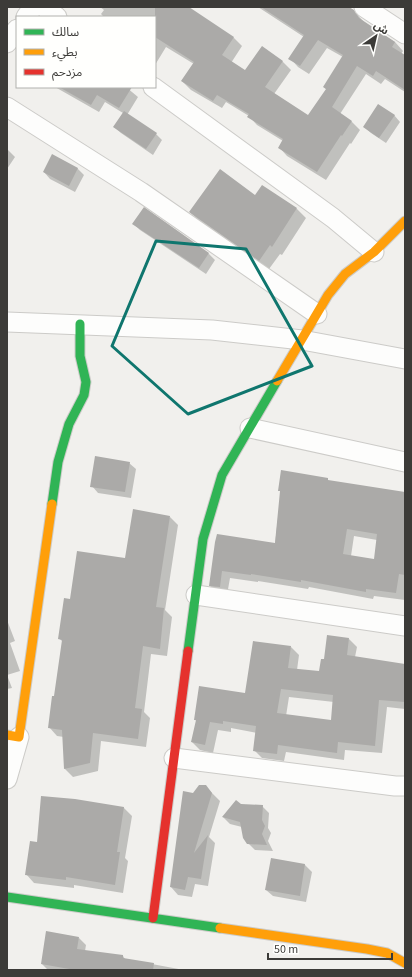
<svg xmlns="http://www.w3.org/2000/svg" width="412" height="977" font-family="'Source Sans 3','Noto Sans Arabic',sans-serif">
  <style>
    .shadow { fill: #0003; fill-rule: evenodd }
    .building { fill: #abaaa8; fill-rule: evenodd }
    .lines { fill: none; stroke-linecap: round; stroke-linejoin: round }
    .street-casing { stroke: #cccbc8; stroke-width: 21 }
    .fast-casing { stroke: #cccbc8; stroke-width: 11 }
    .slow-casing { stroke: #cccbc8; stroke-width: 11 }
    .jam-casing { stroke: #cccbc8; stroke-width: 11 }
    .street { stroke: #fdfdfc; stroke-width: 19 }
    .fast { stroke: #30b455; stroke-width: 9 }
    .slow { stroke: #ff9f0a; stroke-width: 9 }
    .jam { stroke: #e5322d; stroke-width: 9 }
    .marked { fill: none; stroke: #0f766e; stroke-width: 3; stroke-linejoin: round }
  </style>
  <rect width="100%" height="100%" fill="#f1f0ed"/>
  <!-- shadow -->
  <path class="shadow" d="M100 7H187L234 38 242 46 231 63 245 72 262 48 283 62 291 70 274 94 308 116 327 90 324 87 343 57 327 48 309 74 298 67 290 58 304 37 258 7H347L353 10 364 22 395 42 403 51 401 54 405 57V92L385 79 381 84 366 74 340 114 352 122 360 130 351 144 350 143 326 180 287 156 279 147 283 141 257 125 249 116 226 102 222 108 191 90 182 81 194 64 166 47 155 65V17H104L101 14 104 10Z
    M55 87H126L138 97 127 115 156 134 162 140 153 155 121 133 114 127 123 113 105 102 99 112Z
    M394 115 400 122 386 143 371 133 364 127Z
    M7 149 15 157 7 169Z
    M77 168 84 175 75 192 50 179 44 172Z
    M255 196 297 209 306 218 282 255 280 254 269 269 199 221 190 212Z
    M144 209 209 254 215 260 206 274 140 230 134 224Z
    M129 463 136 469 131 498 98 493 92 486Z
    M279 490H380L405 493V600L374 596 373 599 309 587 308 589 258 581V582L230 578 227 595 218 593 210 586 216 542 275 544 281 492ZM354 536 377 540 375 560 351 556Z
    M170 517 178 525 165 610 172 617 167 656 151 654 144 712 150 718 146 747 101 741 98 771 73 777 65 769 64 737 57 736 49 727 55 697 63 642 60 639 71 600 125 559Z
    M7 620 15 641 10 643 20 671 7 675 12 688 7 689Z
    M349 639 357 647 355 657 405 665V709L387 707 382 753 345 750 344 760 286 752 284 761 262 758 254 750 257 733 231 728V732L218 730 213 753 200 750 192 742 197 721 195 720 246 694 291 647 299 655 297 670 320 672 325 660ZM289 697 334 702 332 721 286 716Z
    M205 786 220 801 209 837 215 843 208 886 195 884 192 897 178 895 171 887 194 794Z
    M241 805 262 806 269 813 268 828 271 833 268 841 273 851 255 850 248 843 242 827 230 824 223 817Z
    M123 807 132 816 125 858 128 861 123 893 74 885V888L34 883 26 874 37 843Z
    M272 859 305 865 312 872 306 902 273 896 266 890Z
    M79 938 86 945 85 951 123 956 125 959 184 970H48L42 964Z"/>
  <!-- building -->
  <path class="building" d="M155 7H189L234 37 222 55 245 70 262 46 283 61 265 87 308 115 326 89 323 87 343 55 318 40 300 66 288 59 304 35 261 7H349L354 10 359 18 395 42 392 47 405 55V90L376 71 373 76 357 66 332 107 352 121 342 136 341 135 317 172 278 148 283 139 247 117 249 114 217 95 213 101 181 81 194 62 155 37Z
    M59 87H132L119 108 97 95 91 105Z
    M378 104 395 115 379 138 363 127Z
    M124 111 157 133 146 149 113 127Z
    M52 154 78 168 69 186 43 172Z
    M220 169 255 195 262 185 297 208 272 247 270 245 259 261 189 212Z
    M144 207 209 253 199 268 132 224Z
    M95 456 130 462 125 492 90 487Z
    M281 470 328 478V480L405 492V575L399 574 396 593 366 589V592L301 580V582L251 574V575L222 571 220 587 209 586 215 542 217 534 275 543 280 491H278ZM347 529 377 534 374 559 343 554Z
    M133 509 170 516 156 607 164 608 160 649 143 646 135 708 142 709 138 739 93 733 90 763 64 769 62 730 48 728 52 696H54L62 640 58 639 64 598 70 599 77 551 125 558Z
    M327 635 349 638 347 655 405 664V702L379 700 375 746 338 742 337 753 278 745 277 754 253 751 256 726 223 721V724L210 722 205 745 191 742 196 720H194L199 686 245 693 253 641 291 646 288 668 319 671 321 659H324ZM281 689 333 695 331 720 277 713Z
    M199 785H206L212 793 194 853 208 835 201 879 188 877 185 890 170 887 183 791 193 793Z
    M41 796 75 799 124 807 117 852H120L115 885 66 877V880L25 875 30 841 37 842Z
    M236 800 241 804 263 805 262 820 265 826 262 834 267 845 247 844 243 838 240 822 222 817Z
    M271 858 305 864 300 896 265 890Z
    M46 931 79 937 77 949 123 955V958L154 963 153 970H75L41 964Z"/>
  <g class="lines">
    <defs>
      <path id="street" d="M44 7 57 17
        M364 7 405 34
        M26 17 33 7
        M7 43 17 29
        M153 87 333 218 374 252
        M7 107 141 192 317 314
        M7 322 212 330 302 340 405 359
        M250 428 405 462
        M196 595 405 626
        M174 758 395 786H405
        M7 779 19 737"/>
      <path id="fast" d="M52 504 58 462 69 424 84 395 86 382 80 356V324
        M188 651 203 539 222 475 277 381
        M7 897 220 928"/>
      <path id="slow" d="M277 381 328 295 345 274 374 252 405 221
        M7 735 19 737 52 504
        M220 928 367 949 387 953 405 963"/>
      <path id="jam" d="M153 918 188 651"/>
    </defs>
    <!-- street casing -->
    <use href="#street" class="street-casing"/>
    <!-- fast casing -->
    <use href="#fast" class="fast-casing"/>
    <!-- slow casing -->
    <use href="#slow" class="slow-casing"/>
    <!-- jam casing -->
    <use href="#jam" class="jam-casing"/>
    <!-- street -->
    <use href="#street" class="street"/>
    <!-- fast -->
    <use href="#fast" class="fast"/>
    <!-- slow -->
    <use href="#slow" class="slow"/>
    <!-- jam -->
    <use href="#jam" class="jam"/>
  </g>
  <!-- marked area -->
  <path class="marked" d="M156 241 246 249 312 366 188 414 112 346Z"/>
  <!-- border -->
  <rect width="412" height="977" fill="none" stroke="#3c3b38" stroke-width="16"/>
  <!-- legend -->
  <rect x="16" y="16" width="140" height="72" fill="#fffffd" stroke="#b1b1ae"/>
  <rect x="24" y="29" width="20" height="6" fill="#30b455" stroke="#b1b1ae"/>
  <text x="52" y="36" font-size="12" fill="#3c3b38">سالك</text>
  <rect x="24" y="49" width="20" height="6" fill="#ff9f0a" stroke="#b1b1ae"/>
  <text x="52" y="56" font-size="12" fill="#3c3b38">بطيء</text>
  <rect x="24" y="69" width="20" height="6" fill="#e5322d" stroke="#b1b1ae"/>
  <text x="52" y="76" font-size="12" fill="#3c3b38">مزدحم</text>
  <!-- north arrow -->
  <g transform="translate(376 36) rotate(34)" stroke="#fffffd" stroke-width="3" paint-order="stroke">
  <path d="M0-3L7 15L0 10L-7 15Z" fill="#3c3b38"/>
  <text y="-6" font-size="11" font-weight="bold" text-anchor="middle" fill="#3c3b38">ش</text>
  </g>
  <!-- scale -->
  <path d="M268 953v6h124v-6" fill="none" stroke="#3c3b38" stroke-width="2"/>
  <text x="274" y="953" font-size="12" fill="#3c3b38" stroke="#fffffd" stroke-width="3" paint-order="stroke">50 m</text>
</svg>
